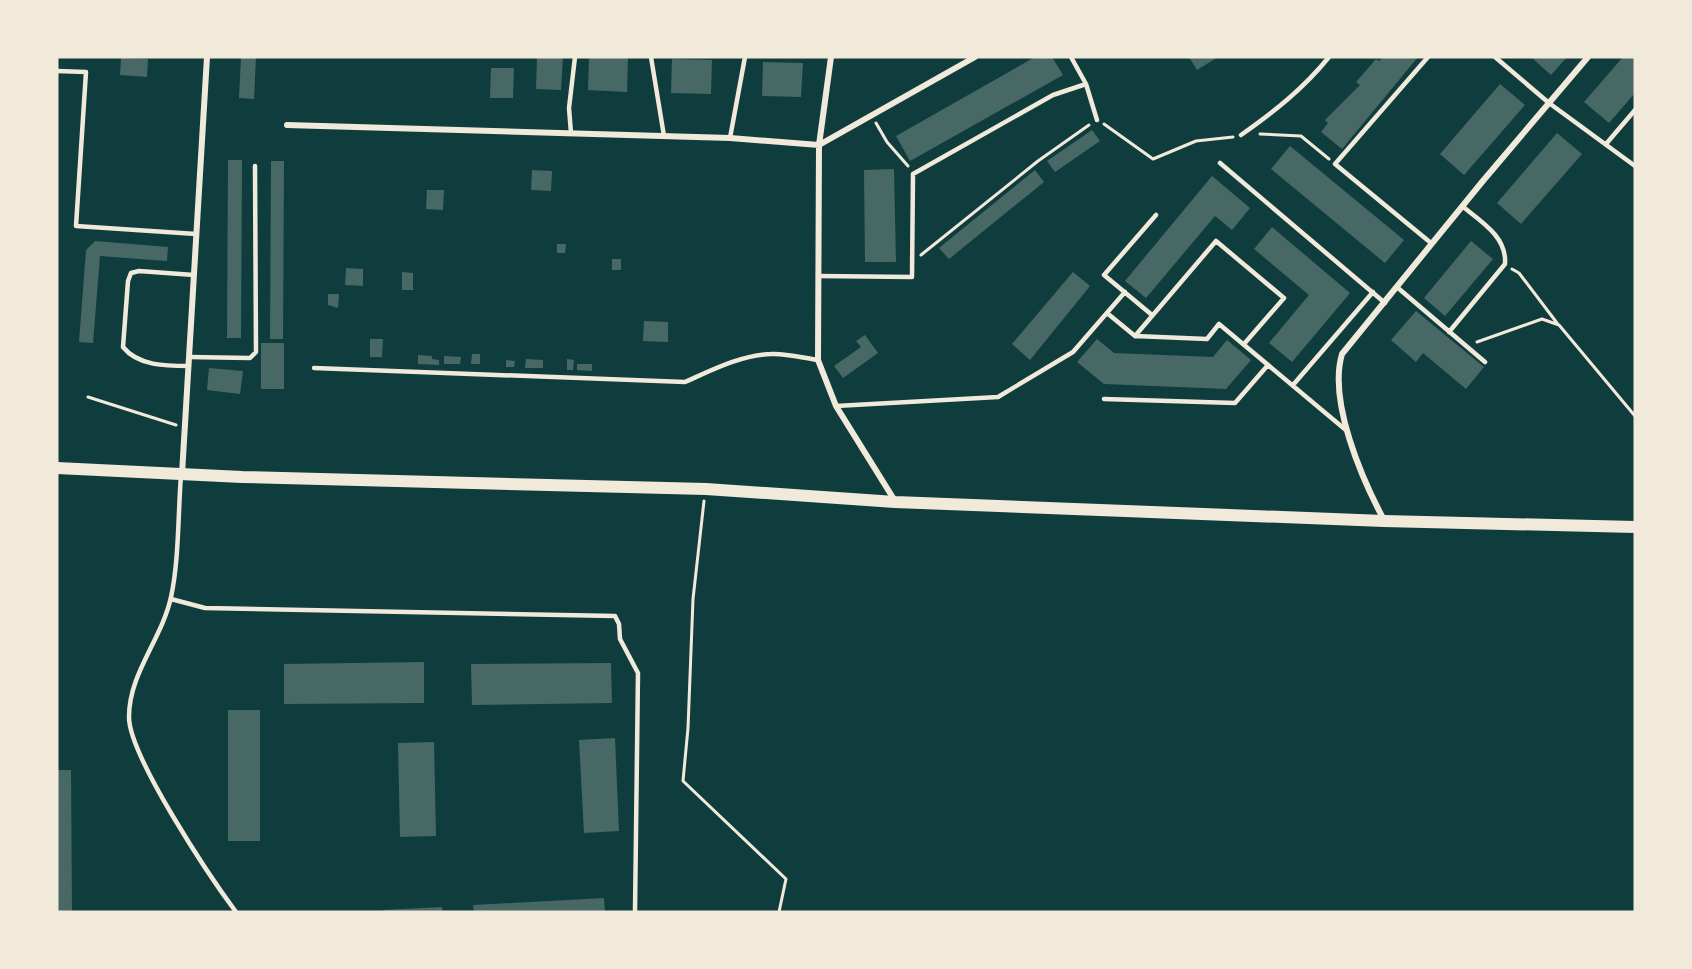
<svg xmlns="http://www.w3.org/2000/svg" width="1692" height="969" font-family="'Alegreya Sans',sans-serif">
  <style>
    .building { fill: #486865 }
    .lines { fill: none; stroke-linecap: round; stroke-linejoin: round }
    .path { stroke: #f1e9da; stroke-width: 3 }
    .service { stroke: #f1e9da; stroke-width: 4.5 }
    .minor { stroke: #f1e9da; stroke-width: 6 }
    .secondary { stroke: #f1e9da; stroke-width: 12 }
  </style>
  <rect width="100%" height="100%" fill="#0f3d3e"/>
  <!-- building -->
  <path class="building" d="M241 57H256L254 99 239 98Z
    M537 57H563L561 90 536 89Z
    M589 57H628L627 92 588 90Z
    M1035 57H1052L1063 75 910 161 896 136Z
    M1189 57H1218L1197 70Z
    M1383 57H1418L1342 149 1321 132 1328 123 1325 120 1360 85 1356 82 1376 59 1379 61Z
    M1531 57H1567L1551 75Z
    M1623 57H1635V93L1609 123 1584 102Z
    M121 58 148 59 147 77 120 75Z
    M672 59 712 60 711 94 671 93Z
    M763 62 803 63 801 97 762 96Z
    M491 68H514L513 98H490Z
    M1500 84 1525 105 1464 175 1440 154Z
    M1092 130 1100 141 1055 172 1047 161Z
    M1557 133 1582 154 1521 224 1497 203Z
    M1290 146 1404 240 1385 263 1271 169Z
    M228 160H242L241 338H227Z
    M271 161H284L283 339H270Z
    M894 169 896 262H865L864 170Z
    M532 170 552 171 551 191 531 190Z
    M1035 170 1044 182 949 259 939 248Z
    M1212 176 1250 208 1232 230 1215 216 1146 298 1125 281Z
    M427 190H444L443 210 426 209Z
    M1272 227 1350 293 1292 362 1269 343 1309 295 1254 249Z
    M95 241 168 247 167 261 100 256 93 343 79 342 86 250Z
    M1471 241 1493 259 1445 316 1424 298Z
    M557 244H566L565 253H557Z
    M612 259H621V270H612Z
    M346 268 363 269V286L345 285Z
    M402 272 413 273V290H402Z
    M1073 272 1090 286 1030 360 1012 344Z
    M328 294H339L338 308 328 305Z
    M1416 311 1484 367 1466 389 1423 353 1416 362 1391 340Z
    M644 321 668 322V342L643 341Z
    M865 335 878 353 843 378 834 366 861 347 856 341Z
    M370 339H383L382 357H370Z
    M1097 339 1114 353 1213 357 1227 340 1251 360 1226 389 1104 384 1077 362Z
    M261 343H284V389H261Z
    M472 354H480V364H471Z
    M418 355 432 356V359L439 360V365L418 364Z
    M444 356 461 357 460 364H444Z
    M526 359 543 360V368H525Z
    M567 359 574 360 573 370H567Z
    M506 360 515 361 514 367H506Z
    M577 364H592V371L577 370Z
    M209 368 243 371 240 394 207 390Z
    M424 662V703L284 704V664Z
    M611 663 612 703 472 705 471 664Z
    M228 710H260V841H228Z
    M615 738 619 831 584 833 579 740Z
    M434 742 436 836 400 837 398 743Z
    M57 770H71L72 912H57Z
    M604 898 605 912H474L473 905Z
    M442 907 443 912H383V910Z"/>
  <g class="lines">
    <!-- path -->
    <path class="path" d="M876 123 887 142 908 166
      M1104 124 1153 159 1196 141 1233 137
      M1260 134 1301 136 1329 159
      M921 255 1038 161 1089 125
      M1512 269 1519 273 1557 323
      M1477 342 1542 319 1559 325 1635 416
      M88 397 176 425
      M704 501 693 599 688 728 683 781 786 879 779 912"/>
    <!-- service -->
    <path class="service" d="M651 57 664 136
      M1071 57 1086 84 1097 120
      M1428 57 1335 164 1431 243
      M1495 57 1549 103 1635 166
      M57 71 86 72 76 226 196 234
      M571 133 569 108 575 57
      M1241 135C1275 111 1303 89 1329 57
      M730 138 745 57
      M1606 144 1635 110
      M1220 163 1385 303
      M818 276 912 277 913 174 1053 95 1086 84
      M1398 288 1485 362
      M1107 313 1135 336 1207 339 1219 324 1347 431
      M1152 315 1104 275 1156 215
      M1449 332 1505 264C1507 237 1482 222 1462 206
      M1135 336 1216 241 1284 298 1244 344
      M189 357 250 358 256 352 255 166
      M189 366C166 366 138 366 123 347L128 281 131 273 139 271 194 275
      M314 368 685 382C712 370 741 355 771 354 786 353 803 358 818 360
      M1293 385 1373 292
      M1104 399 1235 403 1268 365
      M836 406 998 397 1073 352 1125 292
      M181 475C178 513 179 561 171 597 162 639 129 673 129 717 129 756 210 877 236 912
      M171 599 205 608 615 616 619 624 620 639 638 673 635 912"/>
    <!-- minor -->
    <path class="minor" d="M831 57 819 145 818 360 836 406 895 501
      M287 125 730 138 819 145 975 57
      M182 474 207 57
      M1384 520C1362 479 1328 401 1342 354L1482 182 1588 57"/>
    <!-- secondary -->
    <path class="secondary" d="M57 468 242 477 706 489 895 502 1384 521 1635 527"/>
  </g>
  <!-- border -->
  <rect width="1692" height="969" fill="none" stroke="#f1e9da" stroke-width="117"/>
</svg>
